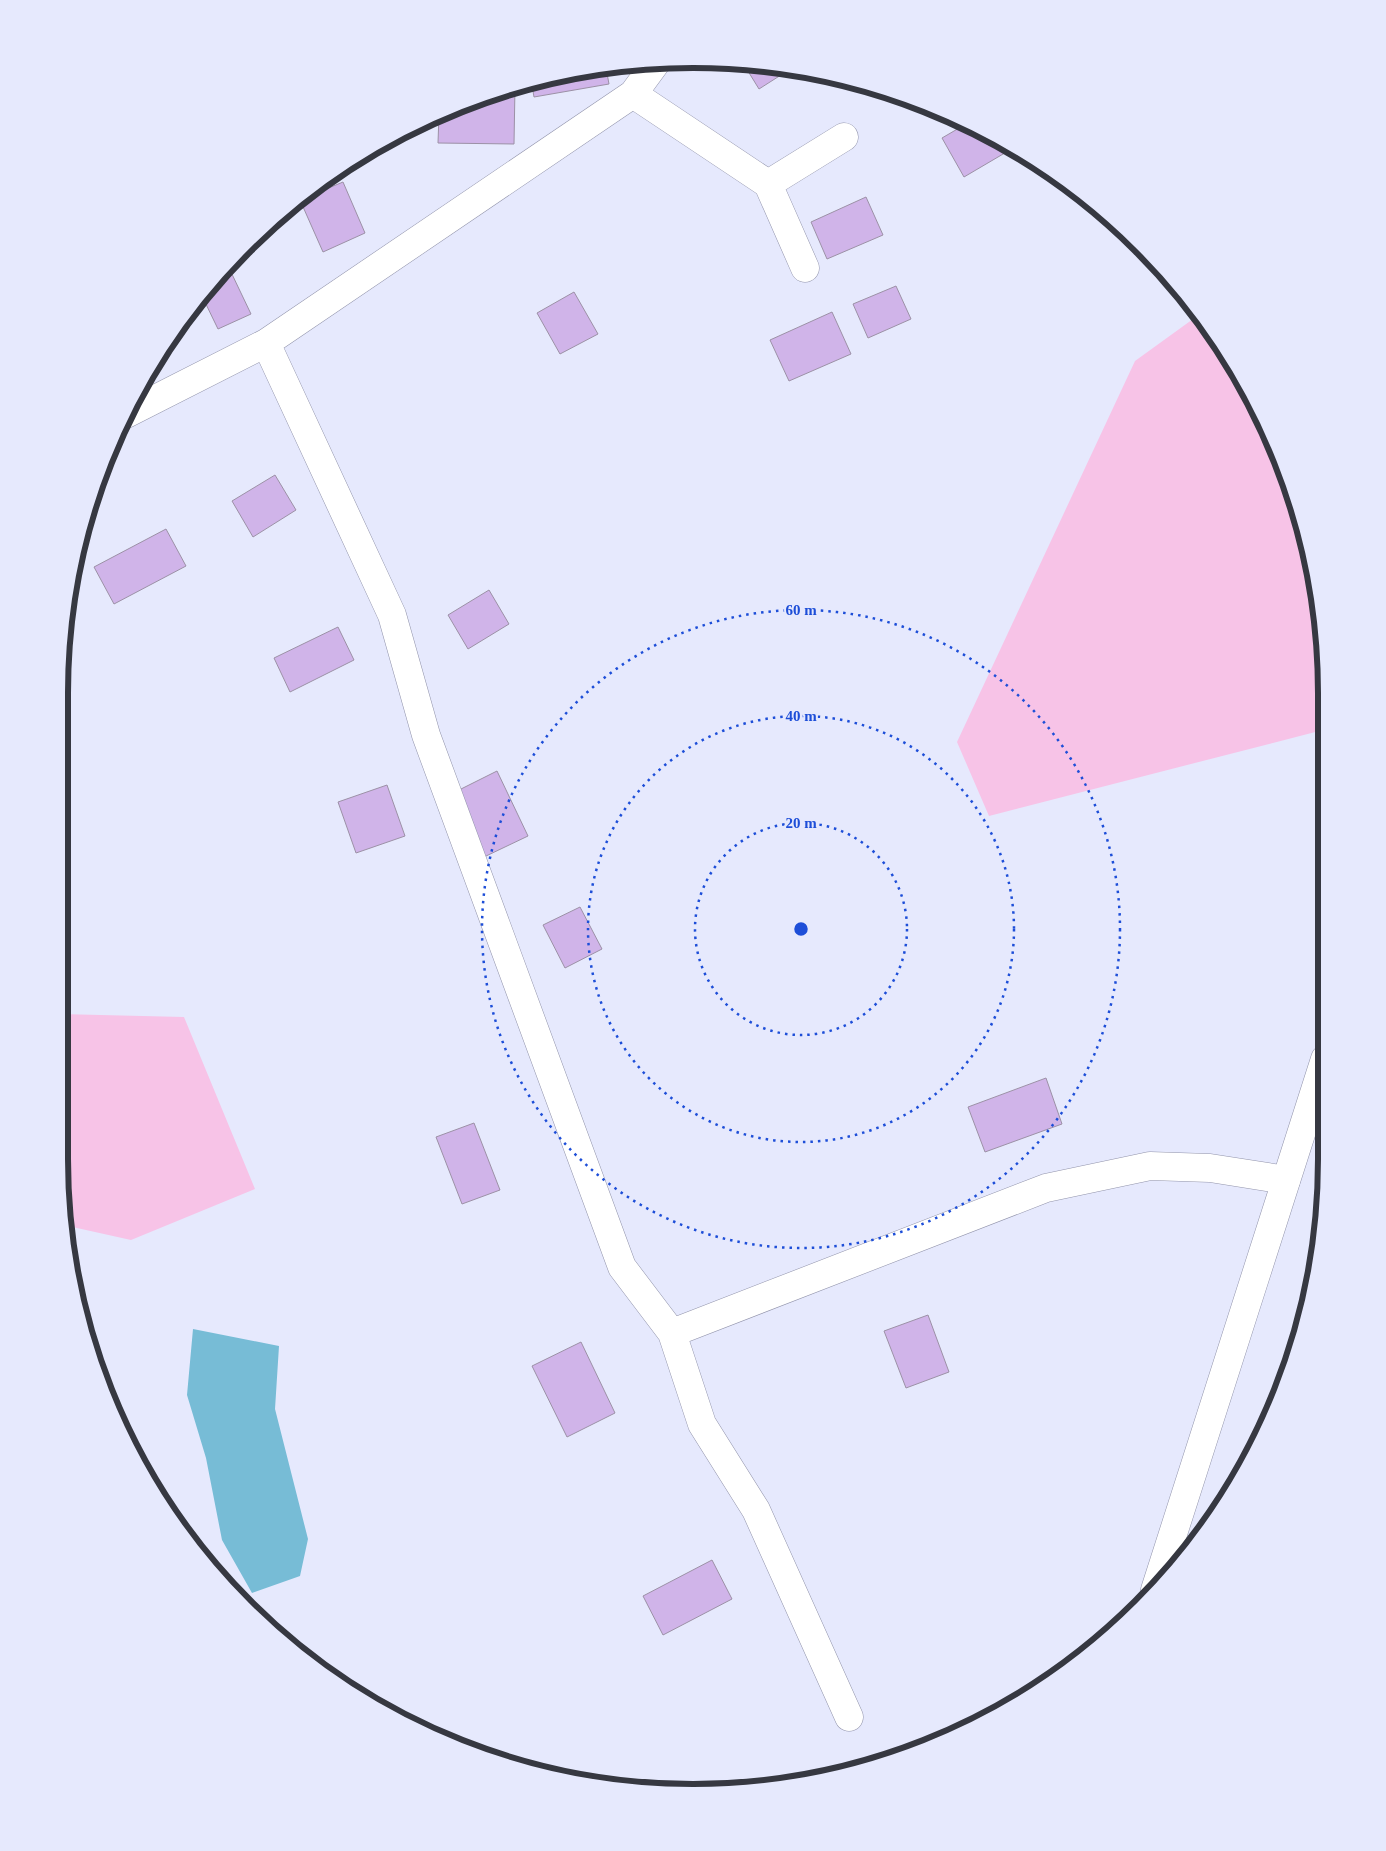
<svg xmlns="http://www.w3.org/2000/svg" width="1386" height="1851" font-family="'Times New Roman',serif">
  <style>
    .green { fill: #f7c3e7 }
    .water { fill: #77bcd6 }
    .building { fill: #d0b4e9; stroke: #9c91a6 }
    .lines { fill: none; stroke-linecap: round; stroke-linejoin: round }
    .minor-casing { stroke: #9294ab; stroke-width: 29 }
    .major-casing { stroke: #9294ab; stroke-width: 29 }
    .minor { stroke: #fff; stroke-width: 28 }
    .major { stroke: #fff; stroke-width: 28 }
    .ring { fill: none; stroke: #1d4ed8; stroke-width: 2.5; stroke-dasharray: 2.5 5 }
    .rim { fill: none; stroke: #363841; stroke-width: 6 }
    .centre { fill: #1d4ed8; stroke: #e6e9fd; stroke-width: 2.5 }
    .ring-label { font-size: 15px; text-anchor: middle; font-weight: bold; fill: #1d4ed8; stroke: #e6e9fd; stroke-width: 4; stroke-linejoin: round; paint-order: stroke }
  </style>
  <rect width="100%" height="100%" fill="#e6e9fd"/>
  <!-- green -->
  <path class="green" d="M1200 314 1279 451 1322 610 1323 730 989 816 957 742 1135 361Z
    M59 1014 184 1017 255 1189 131 1240 68 1226 59 1158Z
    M1302 1317 1294 1362 1279 1395 1295 1333Z"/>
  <!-- water -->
  <path class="water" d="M193 1329 279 1346 275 1409 308 1539 300 1576 252 1593 222 1540 206 1458 187 1395Z"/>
  <!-- building -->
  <path class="building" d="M743 63 776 64 792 68 759 89Z
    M606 68 609 84 534 97 531 80Z
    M515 86 514 144 438 143 439 114Z
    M966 124 1010 144 1015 147 964 177 942 138Z
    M343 182 365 233 323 252 300 200Z
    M866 197 883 235 827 259 811 222Z
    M230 270 251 314 218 329 202 296 219 275Z
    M896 286 911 319 868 338 853 304Z
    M574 292 598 334 560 354 537 313Z
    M832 312 851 354 789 381 770 340Z
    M275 475 296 510 253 537 232 501Z
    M166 529 186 566 114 604 94 567Z
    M489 590 509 624 468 649 448 615Z
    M338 627 354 660 290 692 274 658Z
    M497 771 528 836 484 857 453 793Z
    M387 785 405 836 356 853 338 802Z
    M580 907 602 949 565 968 543 925Z
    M1046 1078 1062 1124 985 1152 968 1107Z
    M474 1123 500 1190 462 1204 436 1137Z
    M928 1315 949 1372 906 1388 884 1331Z
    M581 1342 615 1413 567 1437 532 1366Z
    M712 1560 732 1599 663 1635 643 1596Z"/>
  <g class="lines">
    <defs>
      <path id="minor" d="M633 94 768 184 805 268
        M768 184 844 137
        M266 343 392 615 426 735 622 1267 672 1333 702 1424 756 1510 849 1717
        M126 414 266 343 633 94 658 60
        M672 1333 1046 1188 1150 1166 1210 1168 1286 1180"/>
      <path id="major" d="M1155 1590 1325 1059"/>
    </defs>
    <!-- minor casing -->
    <use href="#minor" class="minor-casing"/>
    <!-- major casing -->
    <use href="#major" class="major-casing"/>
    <!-- minor -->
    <use href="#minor" class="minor"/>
    <!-- major -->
    <use href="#major" class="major"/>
  </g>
  <!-- distance rings -->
  <g class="ring">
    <circle cx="801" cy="929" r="106"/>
    <circle cx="801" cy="929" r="213"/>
    <circle cx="801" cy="929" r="319"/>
  </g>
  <!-- crop -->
  <path d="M0 0H1386V1851H0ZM693 68H693A625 625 0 0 1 1318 693V1159A625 625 0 0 1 693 1784H693A625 625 0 0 1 68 1159V693A625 625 0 0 1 693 68Z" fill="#e6e9fd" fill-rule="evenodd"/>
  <path class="rim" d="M693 68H693A625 625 0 0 1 1318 693V1159A625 625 0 0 1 693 1784H693A625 625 0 0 1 68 1159V693A625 625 0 0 1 693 68Z"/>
  <circle cx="801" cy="929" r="8" class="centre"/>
  <g class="ring-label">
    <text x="801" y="615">60 m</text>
    <text x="801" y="721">40 m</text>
    <text x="801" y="828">20 m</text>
  </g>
</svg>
